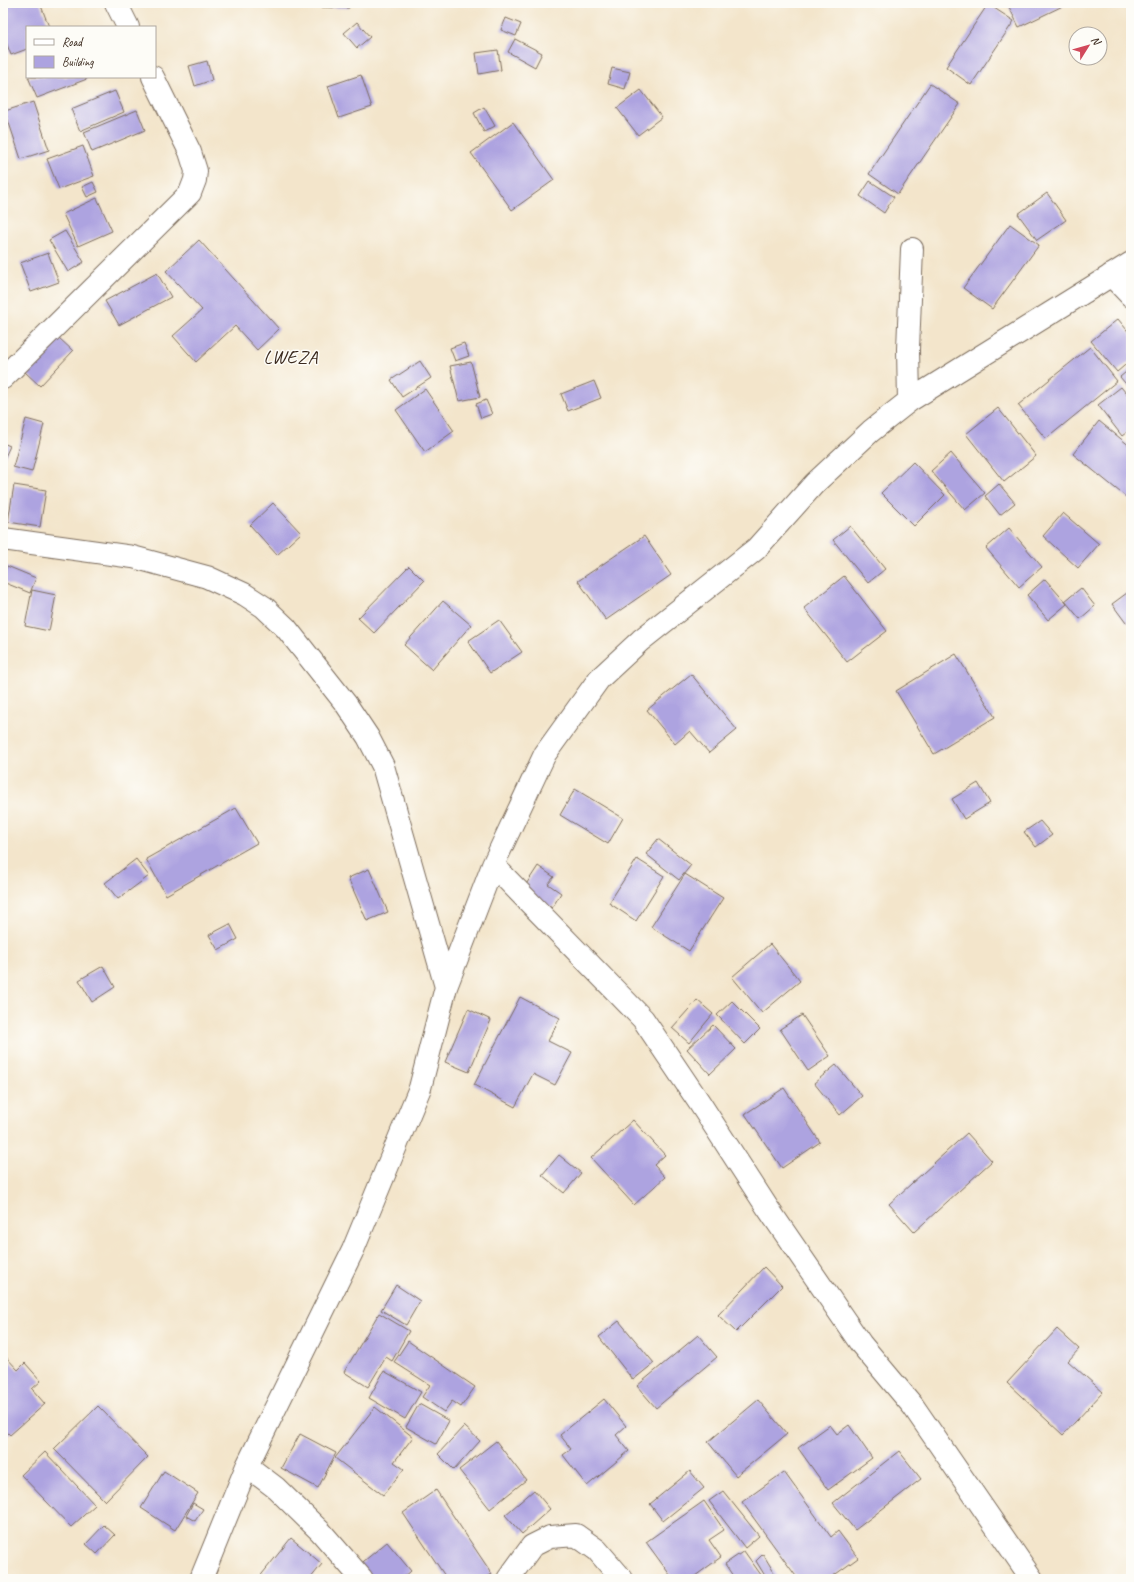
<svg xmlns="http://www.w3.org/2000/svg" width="1134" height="1582" font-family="Caveat,sans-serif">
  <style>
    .building { fill: #ada3e0 }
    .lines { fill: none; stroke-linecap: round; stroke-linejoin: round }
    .minor-casing { stroke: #7b6b5b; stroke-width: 24 }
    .minor { stroke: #fff; stroke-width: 22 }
    .labels { text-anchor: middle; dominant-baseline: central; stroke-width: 3; stroke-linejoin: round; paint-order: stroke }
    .quarter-label { font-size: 19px; letter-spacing: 1px; fill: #3b2a1e; stroke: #fdfcf7 }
  </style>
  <rect width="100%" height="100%" fill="#fdfcf7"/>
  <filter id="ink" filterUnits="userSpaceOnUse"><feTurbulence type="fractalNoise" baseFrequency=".025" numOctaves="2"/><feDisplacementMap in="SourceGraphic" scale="8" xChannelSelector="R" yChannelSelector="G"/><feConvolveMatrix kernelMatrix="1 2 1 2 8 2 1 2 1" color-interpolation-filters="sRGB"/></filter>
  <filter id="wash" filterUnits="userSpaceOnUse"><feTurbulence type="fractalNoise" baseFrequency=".012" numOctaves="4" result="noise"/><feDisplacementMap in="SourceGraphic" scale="16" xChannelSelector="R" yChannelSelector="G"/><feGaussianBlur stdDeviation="0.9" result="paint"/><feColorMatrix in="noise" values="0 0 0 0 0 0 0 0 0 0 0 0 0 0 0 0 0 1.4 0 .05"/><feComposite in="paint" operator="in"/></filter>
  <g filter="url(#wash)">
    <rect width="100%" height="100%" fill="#f3e5cb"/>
    <g id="blocks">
      <!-- building -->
      <path class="building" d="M3 3H40L49 27H27V49L11 55 3 34Z
        M308 3H349V8L308 7Z
        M1007 3H1069L1019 27Z
        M988 4 1014 21 971 85 946 67Z
        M506 18 521 24 516 36 501 30Z
        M357 22 370 37 357 48 344 33Z
        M515 39 542 53 535 67 508 52Z
        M498 50 501 70 479 74 476 53Z
        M207 61 212 80 195 86 189 66Z
        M612 68 630 72 625 89 608 84Z
        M361 75 372 107 339 118 328 86Z
        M28 77H86L87 79 37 98Z
        M930 84 960 104 898 194 869 174Z
        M641 90 662 117 638 135 617 108Z
        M115 91 124 112 80 131 71 109Z
        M33 102 49 150 21 159 5 111Z
        M484 107 495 126 484 132 474 113Z
        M137 110 145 130 92 152 84 132Z
        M513 122 554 180 512 210 471 153Z
        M83 146 94 176 59 189 47 159Z
        M870 181 894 197 884 213 860 196Z
        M93 182 98 192 87 197 82 187Z
        M1047 193 1066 220 1037 240 1018 214Z
        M97 198 112 231 78 246 63 214Z
        M1010 224 1039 245 992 309 963 288Z
        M65 231 84 262 68 272 49 240Z
        M199 240 279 329 257 350 235 326 196 362 173 336 202 310 166 271Z
        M48 253 59 282 31 292 20 263Z
        M157 273 171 297 119 325 105 301Z
        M1118 319 1131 335V360L1117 372 1091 341Z
        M58 337 73 351 40 386 25 372Z
        M464 343 469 356 455 361 450 348Z
        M1090 347 1117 381 1046 439 1018 405Z
        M420 361 431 378 402 397 391 380Z
        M471 362 480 397 459 401 450 366Z
        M1131 368V390L1120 377Z
        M594 381 601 398 568 411 561 394Z
        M1121 387 1131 399V429L1122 436 1098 405Z
        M425 389 454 431 425 452 396 410Z
        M486 400 492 414 481 418 476 404Z
        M998 408 1036 456 1004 482 966 434Z
        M26 419 44 424 32 472 13 467Z
        M1099 421 1131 447V501L1073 454Z
        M3 443 10 446 3 461Z
        M951 453 985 493 965 510 931 471Z
        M913 462 945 495 914 526 881 493Z
        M999 484 1015 503 1000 515 985 496Z
        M14 485 46 490 40 527 8 522Z
        M273 503 301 533 277 555 250 525Z
        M1063 513 1099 544 1078 568 1043 536Z
        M850 526 885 569 868 583 833 540Z
        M1009 528 1042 567 1019 587 986 548Z
        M644 536 671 575 606 620 578 581Z
        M7 566 36 578 30 593 3 582V575Z
        M409 566 424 581 374 633 358 618Z
        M844 576 887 631 847 662 804 608Z
        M1045 579 1067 604 1048 620 1027 595Z
        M1081 588 1095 606 1080 619 1065 601Z
        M32 590 56 595 49 631 25 626Z
        M1131 590V619L1126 623 1112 604Z
        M443 601 471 625 432 670 404 645Z
        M499 620 522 652 490 673 468 641Z
        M956 654 995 717 934 754 896 691Z
        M691 674 737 730 709 753 690 731 675 744 647 710Z
        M978 783 990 803 964 819 952 799Z
        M575 789 623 818 608 844 560 815Z
        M236 808 257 843 166 895 146 859Z
        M1040 821 1052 835 1036 847 1024 832Z
        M658 839 691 865 679 880 646 854Z
        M136 859 149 876 118 899 105 883Z
        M637 859 664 876 636 921 609 903Z
        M538 866 554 877 548 884 561 893 552 908 523 889Z
        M369 869 388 912 367 921 348 878Z
        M685 874 723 898 689 951 651 927Z
        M230 924 238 939 218 950 209 935Z
        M770 944 800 981 762 1013 732 977Z
        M103 966 115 987 92 1002 79 980Z
        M520 997 560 1018 548 1041 572 1053 555 1085 533 1074 515 1107 474 1085Z
        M697 1000 713 1014 689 1043 672 1028Z
        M732 1001 760 1029 745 1044 717 1015Z
        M468 1009 491 1020 469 1072 445 1062Z
        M802 1015 830 1056 808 1071 780 1029Z
        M713 1025 736 1049 710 1074 687 1049Z
        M836 1065 862 1096 840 1115 814 1083Z
        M784 1088 820 1142 782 1168 745 1114Z
        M633 1120 665 1155 654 1165 665 1177 634 1205 591 1158Z
        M967 1133 992 1161 914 1232 889 1204Z
        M559 1155 581 1173 564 1193 542 1175Z
        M764 1267 782 1286 736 1332 718 1315Z
        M396 1285 420 1301 406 1325 381 1310Z
        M379 1313 409 1331 392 1361 386 1357 368 1387 344 1372Z
        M619 1321 654 1363 633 1380 599 1337Z
        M1057 1329 1079 1349 1068 1361 1103 1392 1063 1435 1007 1383Z
        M698 1335 717 1357 656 1408 637 1386Z
        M408 1341 475 1387 461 1407 452 1401 444 1412 422 1397 430 1385 394 1362Z
        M5 1356 18 1370 25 1363 41 1381 32 1389 45 1404 10 1435 3 1428V1358Z
        M384 1371 421 1392 405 1419 369 1398Z
        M604 1399 626 1426 616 1435 629 1451 587 1486 563 1455 571 1449 560 1435Z
        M758 1400 787 1434 736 1476 708 1442Z
        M419 1404 449 1421 436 1444 406 1427Z
        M98 1406 148 1457 105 1501 54 1449Z
        M375 1407 413 1437 394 1462 404 1469 383 1495 335 1458Z
        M830 1425 837 1434 849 1425 872 1458 828 1490 798 1448Z
        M464 1426 480 1441 454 1470 438 1454Z
        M300 1434 336 1453 318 1488 281 1468Z
        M496 1441 526 1480 490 1509 459 1470Z
        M899 1451 921 1479 855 1530 833 1503Z
        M45 1452 95 1505 71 1527 21 1475Z
        M164 1471 198 1493 175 1530 141 1508Z
        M690 1471 704 1488 663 1521 650 1504Z
        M784 1472 831 1537 838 1531 858 1558 829 1579H798L742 1502Z
        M436 1490 492 1574 484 1579H447L403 1513Z
        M534 1490 550 1509 522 1534 505 1515Z
        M723 1491 759 1536 745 1548 709 1501Z
        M704 1501 724 1530 709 1540 721 1557 691 1579H673L646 1542Z
        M193 1503 203 1509 195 1521 186 1516Z
        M104 1525 115 1535 97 1554 86 1544Z
        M291 1538 322 1564 310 1579H258Z
        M387 1542 411 1571 402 1579H358L352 1571Z
        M744 1551 764 1579H735L725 1564Z
        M763 1554 778 1579H767L756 1561Z"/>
    </g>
  </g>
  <g filter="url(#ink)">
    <use href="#blocks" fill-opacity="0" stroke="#7b6b5b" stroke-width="1"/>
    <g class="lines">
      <defs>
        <path id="minor" d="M116 3 128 27
          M1111 275 1131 296
          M3 378 190 193 195 180 196 171 190 152 153 77
          M909 401 908 349 912 249
          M3 539 133 557 207 577 244 594 264 607 286 628 346 704 368 737 383 766 446 987
          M493 865 643 1019 699 1102 767 1207 861 1344 913 1406 1032 1579
          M247 1466 276 1488 321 1532 362 1579
          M201 1579 247 1466 353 1250 420 1088 446 987 493 865 545 754 599 679 641 640 756 549 815 483 871 431 909 401 1131 263
          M508 1579 532 1546 550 1537 576 1535 597 1550 622 1579"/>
      </defs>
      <!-- minor casing -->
      <use href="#minor" class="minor-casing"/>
      <!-- minor -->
      <use href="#minor" class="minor"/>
    </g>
  </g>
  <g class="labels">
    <!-- quarter labels -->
    <g class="quarter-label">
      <text x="291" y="357">LWEZA</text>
    </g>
  </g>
  <!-- margin -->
  <rect width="1134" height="1582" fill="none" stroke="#fdfcf7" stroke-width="16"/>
  <!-- legend -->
  <rect x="26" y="26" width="130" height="52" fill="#fdfcf7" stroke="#afa8a0"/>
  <rect x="34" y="39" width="20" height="6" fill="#ffffff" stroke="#afa8a0"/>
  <text x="62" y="46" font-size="12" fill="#3b2a1e">Road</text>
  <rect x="34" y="56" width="20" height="12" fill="#ada3e0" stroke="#afa8a0"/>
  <text x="62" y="66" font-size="12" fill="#3b2a1e">Building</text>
  <!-- north arrow -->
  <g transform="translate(1088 46) rotate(53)"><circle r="19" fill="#fdfcf7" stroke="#afa8a0"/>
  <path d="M0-3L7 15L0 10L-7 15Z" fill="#d1495b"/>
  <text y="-6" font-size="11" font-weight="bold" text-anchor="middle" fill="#3b2a1e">N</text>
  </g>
</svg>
